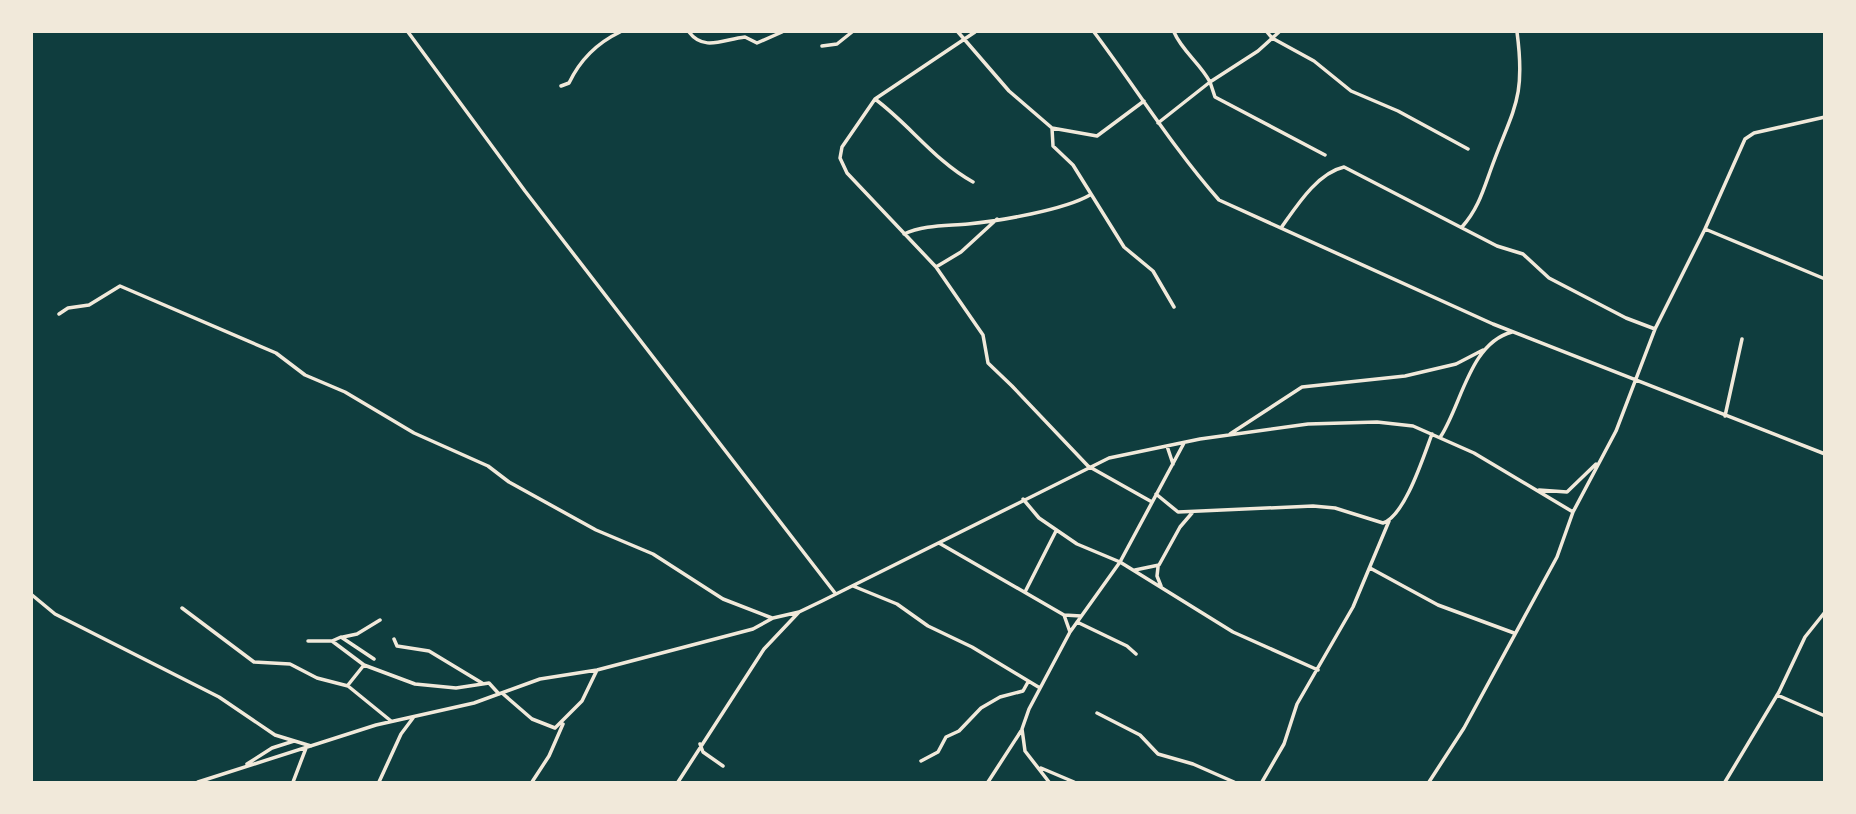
<svg xmlns="http://www.w3.org/2000/svg" width="1856" height="814" font-family="Commissioner,sans-serif">
  <style>
    .lines { fill: none; stroke-linecap: round; stroke-linejoin: round }
    .minor { stroke: #f1e9da; stroke-width: 3.5 }
  </style>
  <rect width="100%" height="100%" fill="#0f3d3e"/>
  <g class="lines">
    <!-- minor -->
    <path class="minor" d="M408 32 525 191 835 593
      M689 32C704 52 724 39 745 37L757 43 782 32
      M958 32 1009 91 1052 128 1053 146 1073 165 1124 247 1153 271 1174 307
      M975 32 875 99 842 147 840 158 847 173 936 267 983 335 988 363 1012 386 1088 466 1152 502
      M1094 32C1136 88 1173 148 1219 200L1493 324 1825 454
      M1267 32 1272 38 1314 61 1351 91 1398 111 1468 149
      M1279 32 1258 51 1210 82 1215 97 1325 155
      M822 46 837 44 852 32
      M561 86 569 83C580 60 597 43 620 32
      M875 99C910 125 935 161 973 182
      M1158 123 1210 82C1200 63 1182 51 1174 32
      M1052 128 1097 136 1144 101
      M1462 227C1478 209 1483 191 1491 169 1513 108 1526 100 1517 32
      M1281 228C1296 207 1317 173 1344 167L1497 246 1523 254 1549 278 1626 318 1655 329
      M1705 229 1825 279
      M904 234C923 225 947 226 968 224 999 221 1064 210 1090 195
      M936 267 961 252 997 219
      M59 314 68 308 89 305 120 286 276 353 305 375 345 392 414 433 488 466 509 482 596 530 653 554 723 599 772 618
      M1725 416 1742 339
      M1230 434 1302 387 1405 376 1456 364 1483 350
      M1441 436C1462 403 1470 343 1512 332
      M1167 446 1173 464
      M1539 490 1567 492 1596 464
      M1156 494 1178 512 1313 506 1335 508 1383 523C1405 516 1424 455 1432 434
      M1023 499 1039 518 1077 544 1120 562 1233 632 1318 670
      M939 543 1064 615 1070 632
      M1158 567 1157 576 1161 586
      M1370 568 1438 605 1514 633
      M1135 570 1159 565 1180 527 1192 513
      M853 586 897 604 928 626 972 647 1040 688
      M1025 592 1056 531
      M32 595 55 614 219 697 275 735 311 746
      M182 608 254 662 290 664 317 678 348 686 391 721
      M1064 615 1081 616
      M1077 622 1127 646 1136 654
      M343 637 357 634 380 620
      M394 639 397 646 429 651 482 683
      M308 641H332L364 665 415 684 456 688 489 683 499 694
      M332 641 341 637 374 659
      M348 685 364 665
      M502 693 532 719 555 728 582 701 597 670
      M1777 695 1825 716
      M1097 713 1140 735 1158 754 1193 764 1234 782
      M700 744 703 752 723 766
      M921 761 938 752 946 737 959 731 981 708 1000 697 1023 691 1028 682
      M247 764 272 748 294 741
      M1041 768 1074 782
      M198 782 376 725 474 703 540 679 597 670 753 629 773 618 799 612 822 601 1109 458 1200 439 1308 424 1377 422 1413 426 1474 453 1573 512 1616 431 1655 329 1705 229 1745 139 1754 133 1825 117
      M293 782 306 748
      M379 782 401 734 413 718
      M532 782 549 756 563 724
      M678 782 764 649 799 612
      M988 782 1021 731
      M1049 782 1025 751 1022 729 1029 709 1070 632 1120 562 1184 443
      M1262 782 1284 744 1297 704 1353 607 1389 521
      M1429 782 1464 728 1557 557 1573 512
      M1725 782 1779 692 1805 637 1825 612"/>
  </g>
  <!-- border -->
  <rect width="1856" height="814" fill="none" stroke="#f1e9da" stroke-width="66"/>
</svg>
